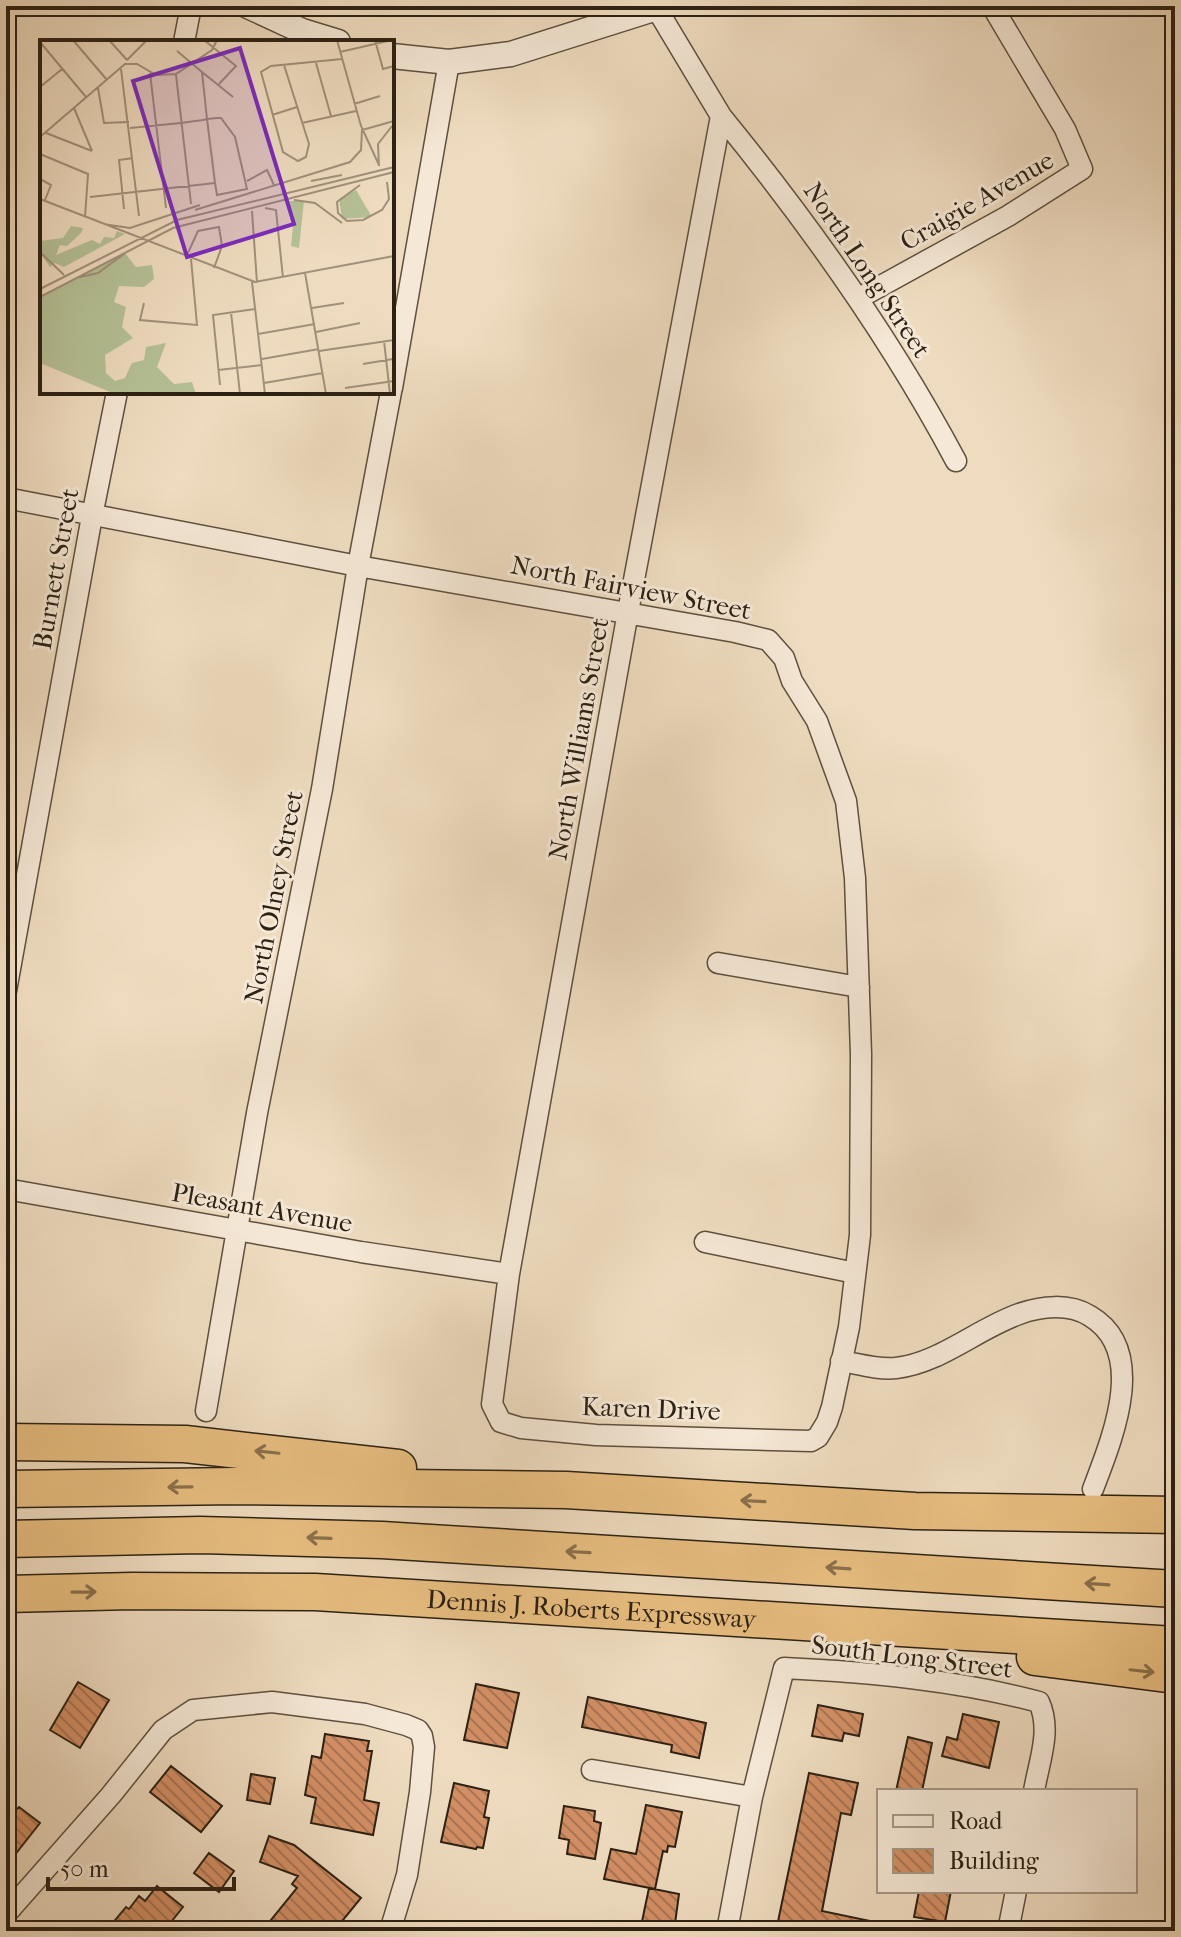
<svg xmlns="http://www.w3.org/2000/svg" width="1181" height="1937" font-family="'IM FELL French Canon',serif">
  <style>
    .building { fill: url(#building-back-hatch); stroke: #2c2113; stroke-width: 2 }
    .lines { fill: none; stroke-linecap: round; stroke-linejoin: round }
    .minor-casing { stroke: #5d503e; stroke-width: 23 }
    .tertiary-casing { stroke: #5d503e; stroke-width: 27 }
    .motorway-casing { stroke: #2c2113; stroke-width: 39 }
    .minor { stroke: #f5e8d6; stroke-width: 20 }
    .tertiary { stroke: #f5e8d6; stroke-width: 24 }
    .motorway { stroke: #e8be80; stroke-width: 36 }
    .oneway { stroke: #8a704a }
    .labels { text-anchor: middle; dominant-baseline: central; stroke-width: 6; stroke-linejoin: round; paint-order: stroke }
    .street-label { font-size: 26px; fill: #2c2113; stroke: #f5e8d6 }
    .inset-road { fill: none; stroke: #a1917b; stroke-width: 2 }
    .view { fill: #7b2cbf; fill-opacity: 0.15; stroke: #7b2cbf; stroke-width: 4 }
    .inset-edge { fill: none; stroke: #2c2113; stroke-width: 4 }
  </style>
  <defs>
    <pattern id="building-back-hatch" width="6" height="6" patternUnits="userSpaceOnUse" patternTransform="scale(2)"><rect width="6" height="6" fill="#d38f65"/><path d="M-1 5l2 2M0 0l6 6M5-1l2 2" fill="none" stroke="#ab7452"/></pattern>
  </defs>
  <rect width="100%" height="100%" fill="#efdcc0"/>
  <filter id="stains"><feTurbulence type="fractalNoise" baseFrequency=".0025" numOctaves="4"/><feColorMatrix values="0 0 0 0 .2 0 0 0 0 .09 0 0 0 0 .02 0 0 0 .5 -.17"/></filter>
  <radialGradient id="worn" r=".72"><stop offset=".6" stop-color="#630" stop-opacity="0"/><stop offset="1" stop-color="#630" stop-opacity=".3"/></radialGradient>
  <!-- building -->
  <path class="building" d="M78 1682 109 1700 80 1748 50 1730Z
    M476 1684 519 1693 507 1748 464 1740Z
    M588 1697 706 1723 699 1758 671 1752 672 1745 582 1727Z
    M818 1705 863 1714 859 1736 844 1733 842 1741 812 1736Z
    M963 1714 999 1722 989 1768 942 1756 947 1737 957 1740Z
    M325 1734 369 1741 367 1751H372L364 1800 379 1803 373 1835 311 1823 316 1798 305 1795 312 1756 321 1758Z
    M908 1737 932 1743 922 1791H896Z
    M171 1766 222 1806 201 1832 150 1792Z
    M809 1773 858 1783 851 1815 841 1813 822 1911 875 1922 874 1931H776Z
    M251 1774 275 1778 270 1804 247 1800Z
    M454 1783 489 1791 484 1817 489 1818 483 1848 477 1847 476 1849 441 1842Z
    M646 1805 682 1812 675 1847 668 1846 667 1852 663 1851 655 1889 604 1879 611 1849 636 1854Z
    M6 1806 14 1812 19 1807 40 1823 6 1866Z
    M564 1806 595 1811 594 1821 601 1823 595 1859 567 1854 569 1840 559 1838Z
    M269 1836 294 1845 361 1898 334 1931H262L297 1888 292 1884 298 1876 260 1862Z
    M209 1853 234 1871 219 1892 194 1873Z
    M157 1886 183 1907 164 1931H106L126 1907 129 1909 139 1896 145 1901Z
    M649 1888 679 1894 674 1931H640Z
    M919 1891H951L945 1922 914 1917Z"/>
  <g class="lines">
    <defs>
      <path id="minor" d="M184 42 191 6
        M721 116C810 225 890 337 956 461
        M859 298 1008 216 1082 169 1065 129 992 6
        M392 388 449 62
        M6 498 358 566 735 632 768 640 784 658 792 681 817 721 846 801 855 878 861 1054 860 1235 849 1327 832 1407 827 1422 818 1437 811 1441 596 1435 521 1428 501 1422 492 1404 509 1274 628 612 721 116 655 6
        M718 963 859 987
        M6 991 92 516 117 392
        M6 1189 361 1252 509 1274
        M705 1242 855 1273
        M841 1361C859 1364 878 1370 896 1368 940 1363 977 1329 1019 1314 1041 1306 1069 1303 1090 1316 1149 1351 1112 1439 1093 1489
        M206 1411 257 1113 322 789 358 566 391 392
        M592 1770 752 1797
        M6 1914 111 1795 163 1730 193 1710 272 1702 365 1714 406 1725 418 1730 422 1736 424 1747 420 1792 407 1875 390 1931
        M727 1931 752 1797 784 1668C868 1672 957 1680 1039 1702 1052 1731 1039 1761 1034 1791
        M1008 1931 1016 1891"/>
      <path id="tertiary" d="M248 6 302 31 338 42
        M392 56 449 62 511 54 663 6"/>
      <g id="motorway">
        <path d="M6 1442 185 1444 398 1468"/>
        <path d="M6 1489 237 1486 566 1490 915 1511 1175 1515"/>
        <path d="M6 1539 200 1535 382 1540 1175 1589"/>
        <path id="s1" d="M6 1594 132 1591 315 1592 1175 1645"/>
        <path d="M1035 1657 1175 1675"/>
      </g>
    </defs>
    <!-- minor casing -->
    <use href="#minor" class="minor-casing"/>
    <!-- tertiary casing -->
    <use href="#tertiary" class="tertiary-casing"/>
    <!-- motorway casing -->
    <use href="#motorway" class="motorway-casing"/>
    <!-- minor -->
    <use href="#minor" class="minor"/>
    <!-- tertiary -->
    <use href="#tertiary" class="tertiary"/>
    <!-- motorway -->
    <use href="#motorway" class="motorway"/>
  </g>
  <!-- one-way arrows -->
  <defs><path id="oneway-shaft" d="M-6 0H5M1.5-3L5.5 0L1.5 3" fill="none" stroke-width="1.6" stroke-linecap="round" stroke-linejoin="round" transform="scale(2)"/></defs>
  <g class="oneway">
    <use href="#oneway-shaft" transform="translate(267 1452) rotate(-174)"/>
    <use href="#oneway-shaft" transform="translate(180 1487) rotate(179)"/>
    <use href="#oneway-shaft" transform="translate(753 1501) rotate(-177)"/>
    <use href="#oneway-shaft" transform="translate(319 1538) rotate(-178)"/>
    <use href="#oneway-shaft" transform="translate(578 1552) rotate(-177)"/>
    <use href="#oneway-shaft" transform="translate(838 1568) rotate(-176)"/>
    <use href="#oneway-shaft" transform="translate(1097 1584) rotate(-176)"/>
    <use href="#oneway-shaft" transform="translate(84 1592) rotate(-1)"/>
    <use href="#oneway-shaft" transform="translate(1142 1671) rotate(6)"/>
  </g>
  <g class="labels">
    <!-- street labels -->
    <g class="street-label">
      <text transform="translate(977 201) rotate(-30)">Craigie Avenue</text>
      <text transform="translate(867 270) rotate(56)">North Long Street</text>
      <text transform="translate(56 569) rotate(-80)">Burnett Street</text>
      <text transform="translate(631 588) rotate(11)">North Fairview Street</text>
      <text transform="translate(579 739) rotate(-80)">North Williams Street</text>
      <text transform="translate(274 897) rotate(-79)">North Olney Street</text>
      <text transform="translate(262 1208) rotate(10)">Pleasant Avenue</text>
      <text transform="translate(651 1409) rotate(2)">Karen Drive</text>
      <text stroke="none"><textPath href="#s1" startOffset="586">Dennis J. Roberts Expressway</textPath></text>
      <text transform="translate(912 1657) rotate(7)">South Long Street</text>
    </g>
  </g>
  <!-- overview -->
  <g transform="translate(40 40)">
    <rect width="354" height="354" fill="#efdcc0"/>
    <path d="M316 150 332 177 302 179 299 159ZM247 161H264L259 208 251 206 254 176ZM31 186 43 188 41 193 27 206 20 205 16 215 52 200 60 204 64 197 74 198 77 191 85 194 24 227 15 223 10 227 0 213V201L23 198ZM85 213 96 227 112 225 114 239 104 247 79 246 74 262 86 267 82 287 93 298 65 315 66 333 75 341 85 338 92 323 104 320 106 307 126 303 117 327 134 344 152 342 156 354H75L0 323V258Z" fill="#b5c196"/>
    <path class="inset-road" d="M33 0 67 40M69 0 87 20M164 0 196 26 179 44M297 0 321 86 339 125M335 0 343 29 354 26M0 2 46 57M300 12 352 0M87 20 107 0M276 23 291 76M244 25 269 104 266 117 258 121 243 112 221 32 231 26 302 19M81 29 99 176M162 32 193 57M110 33 126 168M136 35 151 164M0 47 22 29M58 48 64 83 89 82M314 64 340 56M34 68 52 111M232 75 257 67M262 83 316 71M90 88 141 83 163 80 167 79 177 78H181L195 97 207 149 177 155 175 143 167 79 162 32 137 11M6 93 52 111M0 97 85 24H97L116 35 136 34 172 10 177 0M0 114 48 134 45 177M339 126 338 104 352 86M0 139 11 145 5 160M207 141 227 130 234 145M271 141 302 135M320 145 297 162 298 173 307 181 323 180 342 170 349 159 347 142M50 157 175 143M0 159 215 242 354 216M254 160 275 163 302 183M225 168 236 170 243 238M84 169 79 120 93 118M155 170 310 122 321 110 322 90 354 81M212 171 217 243M63 184 90 188 160 165M0 212 24 235M147 215 158 191 179 187 182 206 174 228M265 233 286 354M36 238 58 233 88 211M212 242 225 354M0 249 137 180 354 127M0 257 133 188 354 132M104 263 100 280 157 285 151 219M272 268 304 263M191 272 200 354M276 292 320 283M218 294 275 284M344 301 350 354M279 311 354 300M222 319 279 309M323 324 353 319M178 330 222 325M224 343 283 333M180 345 173 275 215 269M305 348 354 341"/>
    <path class="view" d="M200 8 254 184 147 217 93 41Z"/>
    <rect width="354" height="354" class="inset-edge"/>
  </g>
  <!-- margin -->
  <rect width="1181" height="1937" fill="none" stroke="#efdcc0" stroke-width="32"/>
  <rect x="8" y="8" width="1165" height="1921" fill="none" stroke="#2c2113" stroke-width="4"/>
  <rect x="16" y="16" width="1149" height="1905" fill="none" stroke="#2c2113" stroke-width="2"/>
  <!-- legend -->
  <rect x="877" y="1789" width="260" height="104" fill="#f5e8d6" stroke="#a59888" stroke-width="2"/>
  <rect x="893" y="1815" width="40" height="12" fill="#f5e8d6" stroke="#a59888" stroke-width="2"/>
  <text x="949" y="1829" font-size="24" fill="#2c2113">Road</text>
  <rect x="893" y="1849" width="40" height="24" fill="url(#building-back-hatch)" stroke="#a59888" stroke-width="2"/>
  <text x="949" y="1869" font-size="24" fill="#2c2113">Building</text>
  <!-- scale -->
  <path d="M48 1877v12h186v-12" fill="none" stroke="#2c2113" stroke-width="4"/>
  <text x="60" y="1877" font-size="24" fill="#2c2113" stroke="#f5e8d6" stroke-width="6" paint-order="stroke">50 m</text>
  <rect width="100%" height="100%" filter="url(#stains)"/>
  <rect width="100%" height="100%" fill="url(#worn)"/>
</svg>
